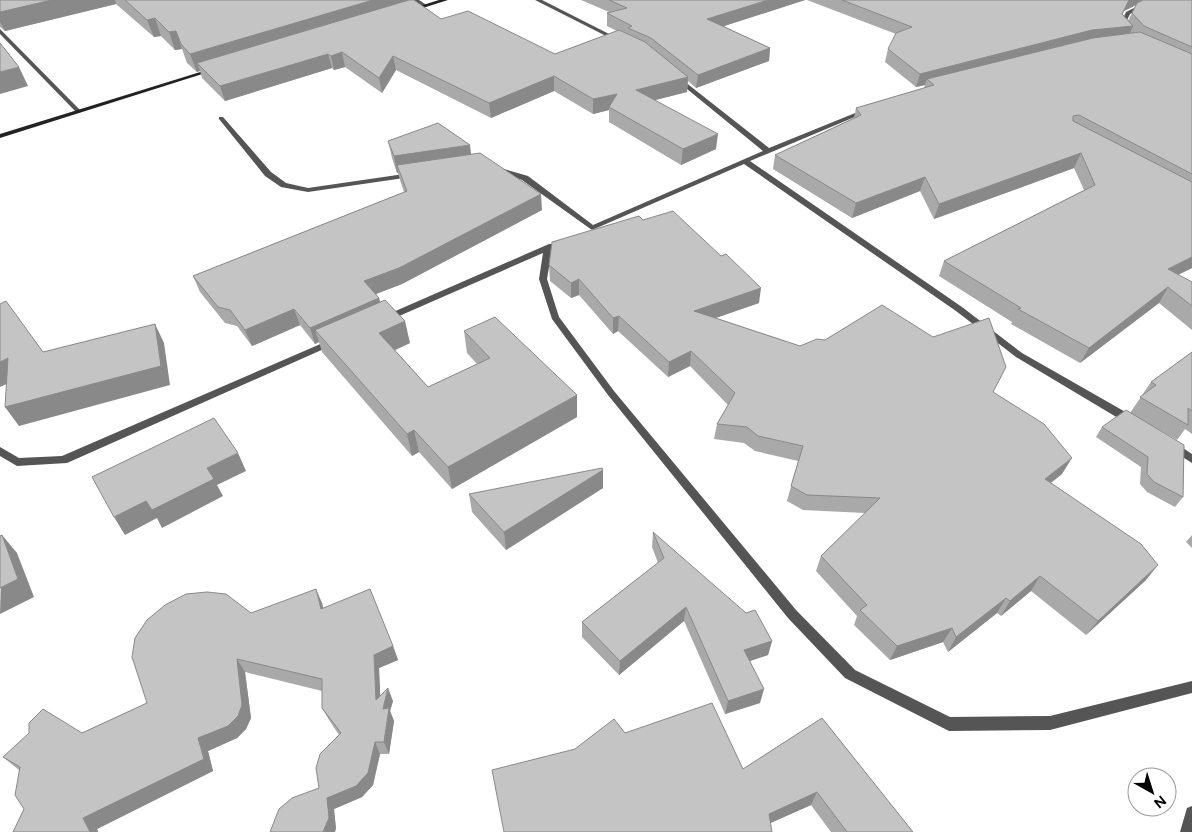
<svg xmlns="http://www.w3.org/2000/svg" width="1192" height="832" font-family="Figtree,sans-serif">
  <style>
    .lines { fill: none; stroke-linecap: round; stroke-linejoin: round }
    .street { fill: #555; fill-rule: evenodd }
    .secondary { fill: #222; fill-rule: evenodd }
    .wall { fill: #a9a9a9; fill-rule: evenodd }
    .shaded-wall { fill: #898989 }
    .building { fill: #c4c4c4; stroke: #898989 }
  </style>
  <rect width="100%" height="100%" fill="#fff"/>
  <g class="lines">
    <!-- street -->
    <path class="street" d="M412 0H419L428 6 423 7Z
      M535 0H542L621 40 616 41Z
      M1150 0H1157L1130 14 1124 26 1125 29H1121L1119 27 1126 12Z
      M0 29 80 110V112H76L0 34Z
      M676 78H680L769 148 865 109H869V111L750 161 962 307 1022 353 1136 418 1137 421 1136 424H1128L1016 357 956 311 744 164 592 230 522 180 493 169 497 167 528 176 593 225 763 151 676 80Z
      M219 117H223L271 172 286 183 308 188 411 173 415 175 411 177 308 192 281 187 265 176 219 119Z
      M549 244H552L556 246 552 249 547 279 559 317 614 391 796 610 855 670 950 717 1050 716 1192 681V693L1050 730 949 731 845 678 788 618 608 395 552 319 539 279 543 253 390 320 387 321 383 318 384 316Z
      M332 339 337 342 335 344 67 463 17 466 0 456V447L19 458 62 456Z
      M1174 442 1192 454V463L1170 449 1169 446 1170 443Z
      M1192 806V832H1180L1187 808Z"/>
    <!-- secondary -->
    <path class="secondary" d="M439 0H448L410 12 407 10Z
      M210 69 215 70 0 138V134Z"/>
  </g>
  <!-- wall -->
  <path class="wall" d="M0 0H407L441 19 555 54 617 31 607 26V13L609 12 581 0H805L723 26 770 48 769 61 696 88 688 81 687 92 655 100 716 149 681 165 609 122V110L593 114 554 91 491 118 396 70 382 93 345 67 334 70 332 68 225 101 202 78 200 71 197 72 187 63 182 49 175 50 161 36 154 37 116 4 5 31 0 27Z
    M807 0H1192V268L1178 275 1192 282V330L1159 303 1080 363 1011 324 1012 322 939 276 944 261 1084 190 1074 168 934 219 920 191 852 218 773 169 775 155 854 118 856 108 924 88 925 85 916 87 885 62 888 49 896 34ZM1136 5 1128 21 1122 15 1124 11Z
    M388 141 471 154 542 210 402 284 376 294 379 298 380 302 410 343 395 350 428 387 477 364 467 353 464 331 577 417 452 489 419 452 412 456 322 352 319 342 315 344 300 325 252 346 237 326 225 323 200 292 193 276 404 192 400 180 398 173H397L392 158Z
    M643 220 759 303 716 318 800 346 993 393 1062 474 1051 483 1146 580 1086 635 1031 591 1001 616 997 613 948 652 943 642 890 660 854 625 857 616 816 571 821 556 865 513 803 510 787 501 798 461 755 451 744 443 714 439 717 424 728 405 690 366 668 377 618 331 613 334 579 295 571 298 550 281 549 265Z
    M1192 352V434L1185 429 1177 440 1130 413 1151 382Z
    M1102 427 1184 445 1183 497 1175 507 1147 492 1140 484 1141 467 1096 437Z
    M603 470V488L506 550 472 512 469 494Z
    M653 532 772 641 768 655 750 661 760 703 725 714 684 621 619 675 582 637V622L658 563 652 547Z
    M1192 535V548L1186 542Z
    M322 603 323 608 393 646 398 660 379 668 380 695 393 701 390 711 394 721 389 754H380L373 785 362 797 334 809 336 829 319 788 339 735 329 720 322 708V691L245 672 251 718 246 729 237 738 208 751 213 771 97 829 98 832H13L24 809 19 770 3 757 82 733 147 703 251 613Z
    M822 718 913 832H831L811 805 770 823 575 749 625 733 743 769Z"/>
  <!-- shaded-wall -->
  <path class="shaded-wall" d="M52 0H115L116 4 5 31 0 22V12Z
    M373 0H407L408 8 197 63 200 71 197 72 190 54Z
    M768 0H805L706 32 707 19Z
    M1129 0H1146L1124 11 1116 26Z
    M155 18 161 36 154 37 147 20Z
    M1133 26 1127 39 927 79 925 85 916 87 920 74 1092 30Z
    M176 31 182 49 175 50 169 32Z
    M770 48 769 61 696 88 698 75Z
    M342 52 345 67 334 70 331 56Z
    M328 54 332 68 225 101 220 86Z
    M393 56 396 70 382 93 379 78Z
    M19 67 28 86 0 94V72Z
    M554 76V91L491 118 489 103Z
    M688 77 687 92 636 105V90Z
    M617 94 609 107V110L593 114V99Z
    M718 134 716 149 681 165 683 149Z
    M470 145 472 162 397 165 398 173H397L394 156Z
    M1081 153 1074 168 934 219 939 204Z
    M925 177 920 191 852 218 856 203Z
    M541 194 542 210 402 284 368 297 364 281Z
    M1192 257V268L1159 284 1168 269Z
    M579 279V295L571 298V283Z
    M1168 287 1159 303 1080 363 1089 348Z
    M761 288 759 303 692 326 694 311Z
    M379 298 383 314 315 330 319 342 315 344 310 328Z
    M294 309 300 325 252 346 245 330Z
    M619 316 618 331 613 334V318Z
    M405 321 410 343 384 355 379 333Z
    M155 324 164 343 170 385 19 426 5 407Z
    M691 351 690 366 668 377 669 362Z
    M8 358 20 378 0 387V362Z
    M577 395V417L452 489 448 467Z
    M414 430 419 452 412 456 407 434Z
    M238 453 246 471 217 485 223 496 162 528 157 518 125 535 114 517 207 468Z
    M1072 458 1062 474 1036 494 1045 479Z
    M603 470V488L506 550 504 532Z
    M2 535 17 553 34 597 0 614Z
    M1158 565 1146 580 1086 635 1098 621Z
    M1040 576 1031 591 1001 616 1010 601Z
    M316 589 322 603 327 623 321 609Z
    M1006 598 997 613 948 652 956 637Z
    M686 607 684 621 619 675 620 661Z
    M952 628 943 642 890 660 897 646Z
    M772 641 768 655 741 664 744 650Z
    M393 646 398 660 379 668 381 712 376 700 374 655Z
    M237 659 245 672 251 718 246 729 237 738 208 751 213 771 97 829 98 832H90L83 818 198 738Z
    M388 688 393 701 390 711 394 721 389 754 384 742 383 709Z
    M764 689 760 703 725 714 728 701Z
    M375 742 380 754 373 785 362 797 334 809 336 829 335 832H323L327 798Z
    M817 792 811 805 764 826 769 814Z"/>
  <!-- building -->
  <path class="building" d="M0 0H52L0 12Z
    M125 0H373L190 54 181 44 176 31 169 32 155 18 147 20Z
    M409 0H414L441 19 468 11 555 54 619 30 645 42 688 77 636 90 718 134 683 149 609 107 617 94 593 99 554 76 489 103 393 56 379 78 342 52 331 56 328 54 220 86 197 63Z
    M609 0H768L707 19 770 48 698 75 651 38 628 28 632 26 607 13 627 8Z
    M842 0H1129L1122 14 1133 26 1092 30 920 74 888 49 896 33 912 27Z
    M1143 0H1192V47L1144 26 1132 13 1137 3Z
    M1140 32 1192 54V174L1079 115 1073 116V121L1192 182V257L1168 269 1192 282V306L1168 287 1089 348 1018 309 1021 308 944 261 1095 185 1081 153 939 204 925 177 856 203 775 155 861 115 856 108 934 85 927 79 1093 38Z
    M0 43 19 67 0 72Z
    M438 123 470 145 394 156 388 141Z
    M480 153 541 194 399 268 364 281 379 298 310 328 294 309 245 330 230 310 218 307 193 276 407 191 397 165Z
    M673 211 721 256 726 254 761 288 694 311 800 346 817 339 825 340 882 305 933 337 989 318 1006 367 993 392 1044 424 1072 458 1045 479 1141 544 1158 565 1098 621 1040 576 1010 601 1006 598 956 637 952 628 897 646 860 610 867 605 821 556 880 498 807 495 791 486 803 446 758 436 747 427 717 424 735 393 691 351 669 362 619 316 613 318 579 279 571 283 549 265 552 242 639 216 643 220Z
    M385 300 405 321 379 333 428 387 490 358 464 331 495 317 577 395 448 467 414 430 407 434 315 330Z
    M6 301 43 352 155 324 161 366 5 407 8 358 0 362V304Z
    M1192 352V411L1188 408V425L1140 397 1156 385 1151 382Z
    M1126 410 1184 445 1183 497 1154 482 1147 474 1148 457 1102 427Z
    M214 418 238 453 207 468 214 479 152 510 146 501 114 517 92 477Z
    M602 468 603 470 504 532 469 494Z
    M653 532 746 613 755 610 772 641 744 650 764 689 728 701 686 607 620 661 582 622 664 558Z
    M2 535 18 579 0 588V536Z
    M316 589 321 609 370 589 393 646 374 655 376 700 388 688 383 709 389 708 384 742H375L368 773 356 786 327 798 329 818 323 832H270L279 809 292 798 319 788 316 768 320 754 341 733 322 708V679L237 659 242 705 238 716 228 726 198 738 204 759 83 818 90 832H13L24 809 15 795 20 767 3 757 29 733V723L43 709 82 733 147 703 132 657 135 638 147 620 165 605 186 594 207 592 226 594 251 613Z
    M712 703 743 769 822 718 913 832H847L817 792 769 814 772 832H504L492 770 575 749 614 719 625 733Z"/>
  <!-- north arrow -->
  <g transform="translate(1152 792) rotate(141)"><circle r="24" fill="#ffffff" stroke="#999999"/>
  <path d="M0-4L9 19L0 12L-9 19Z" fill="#000000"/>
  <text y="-8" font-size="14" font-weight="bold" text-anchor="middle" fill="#000000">N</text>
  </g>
</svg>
